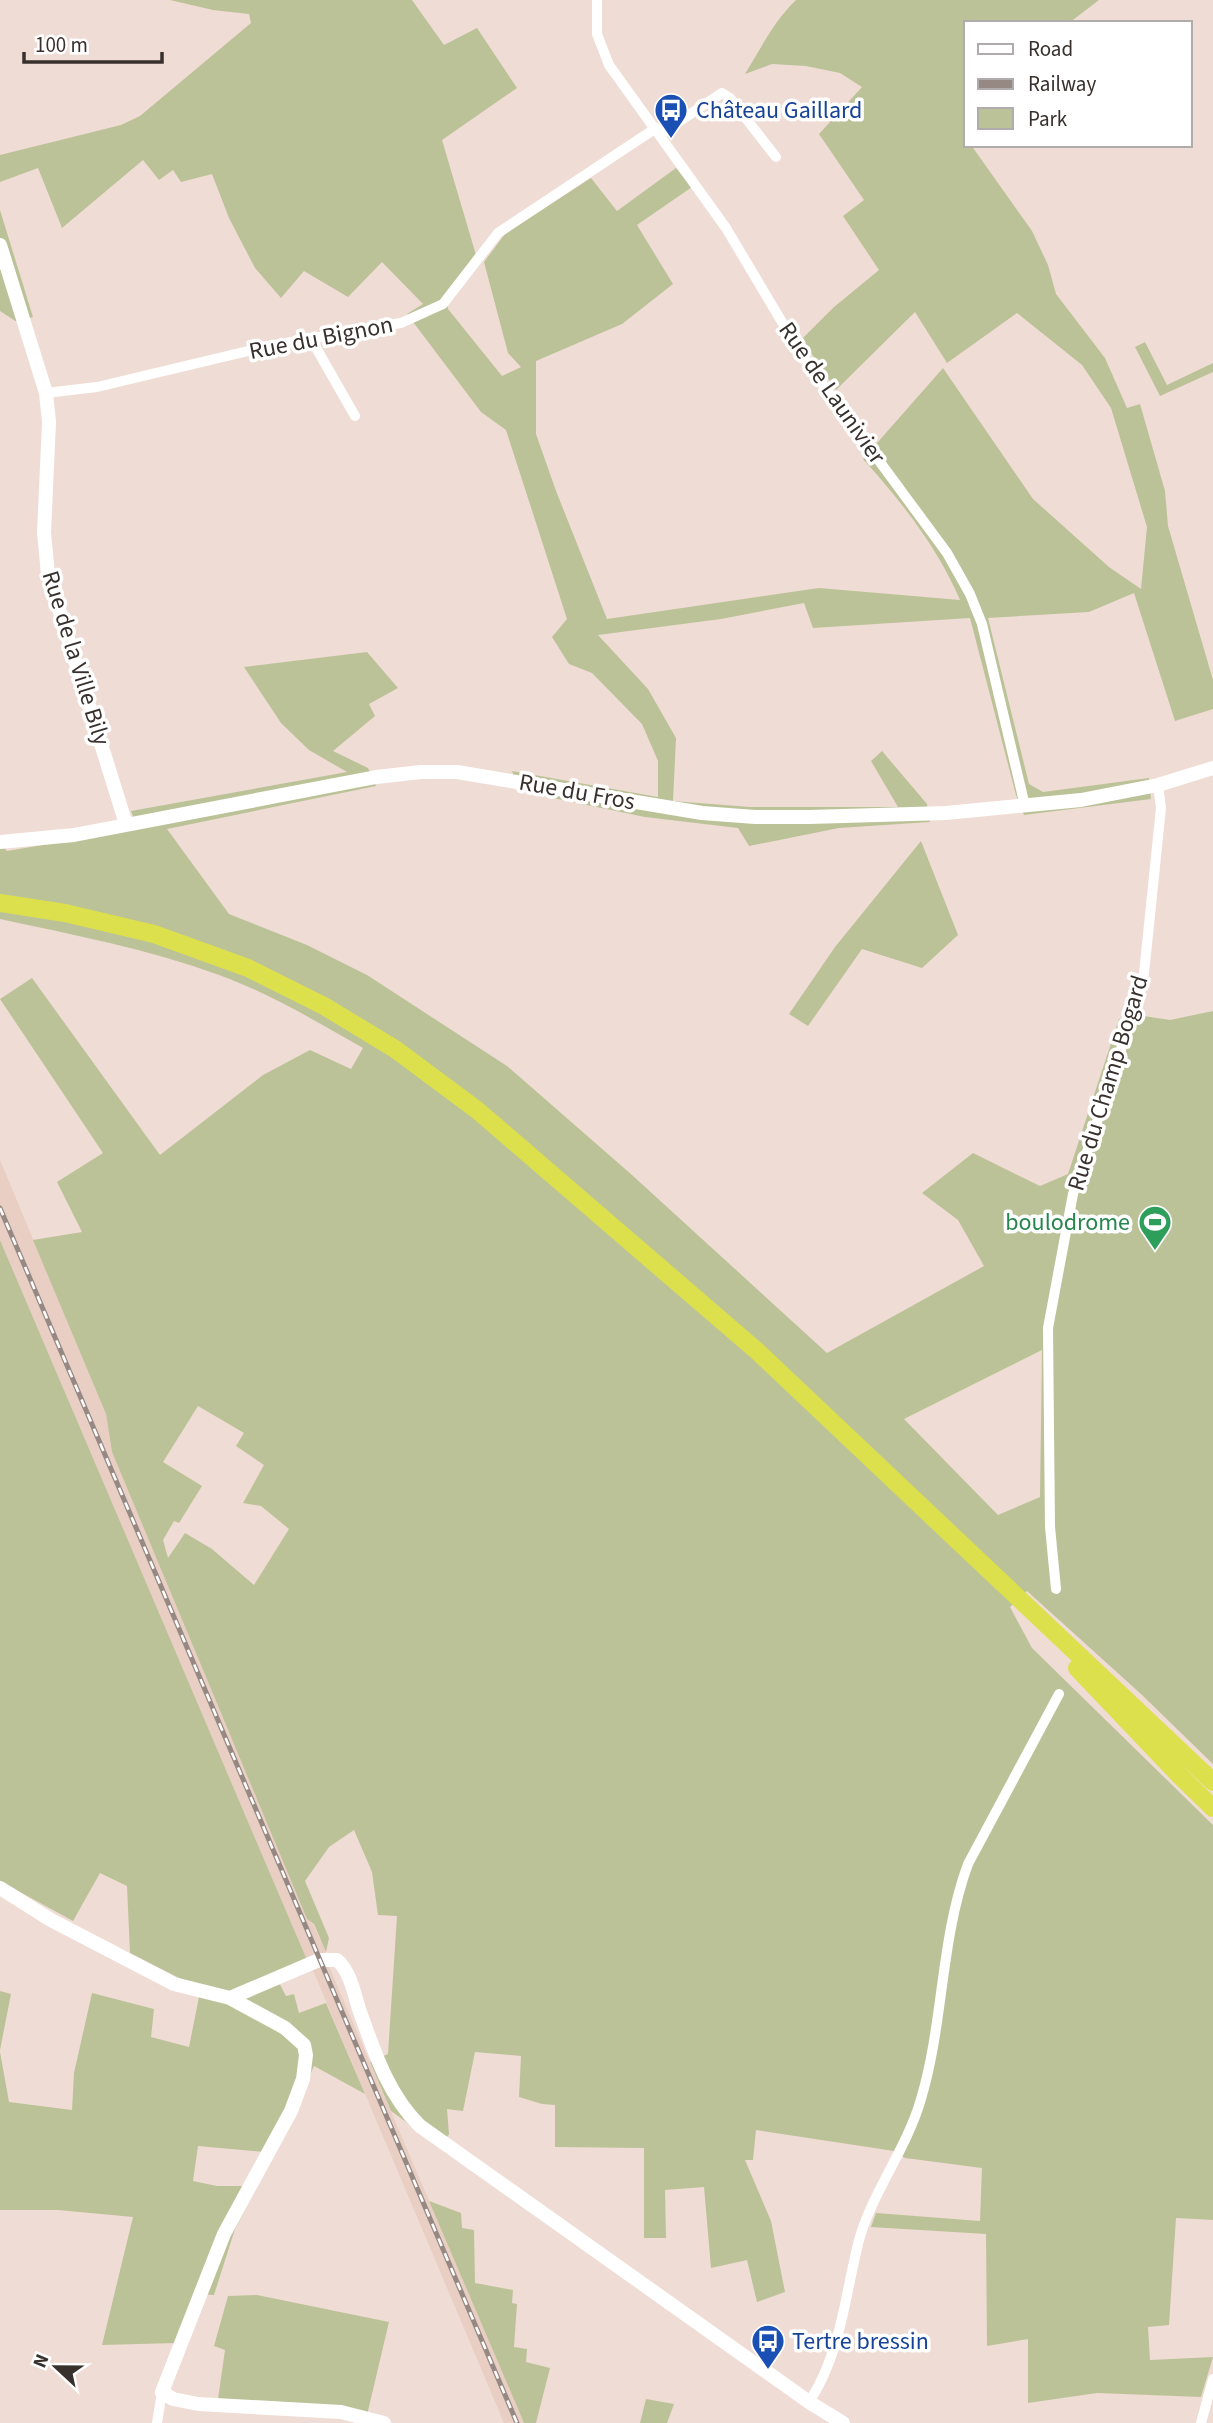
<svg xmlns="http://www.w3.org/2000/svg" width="1213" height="2423" font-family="'Source Sans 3',sans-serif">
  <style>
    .built { fill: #e8cec3 }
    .green { fill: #bcc298; fill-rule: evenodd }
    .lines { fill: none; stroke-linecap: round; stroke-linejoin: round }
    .street { stroke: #fff; stroke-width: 10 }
    .secondary { stroke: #fff; stroke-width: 14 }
    .highway { stroke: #dce04d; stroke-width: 18 }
    .rail-casing { stroke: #968983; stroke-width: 5 }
    .rail { stroke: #fff; stroke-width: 2.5; stroke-dasharray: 8; stroke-linecap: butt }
    .labels { text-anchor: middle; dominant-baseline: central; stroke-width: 7; stroke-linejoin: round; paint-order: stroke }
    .transit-label { font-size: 24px; fill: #164399; stroke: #fff; text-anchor: start }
    .street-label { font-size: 24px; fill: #38302d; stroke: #fff }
    .leisure-label { font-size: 24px; fill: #27864d; stroke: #fff; text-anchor: end }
  </style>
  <rect width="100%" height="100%" fill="#efdcd4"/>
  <!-- built -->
  <path class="built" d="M0 1160 106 1414 112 1452 307 1919 313 1924 326 1952 307 1960 0 1240Z
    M328 1964 524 2423H504L312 1968Z"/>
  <!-- green -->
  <path class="green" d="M170 0H412L444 45 477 28 517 88 442 140 476 255 446 293 448 309 502 376 521 367 508 353 484 262 505 234 591 178 617 211 676 168 692 187 637 225 673 284 622 324 536 361V434L556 491 607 619 819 588 960 600C938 548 901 501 863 459L943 368 1033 499 1109 567 1141 589 1147 527 1111 408 1082 365 1017 313 947 363 915 312 836 390 802 339 834 307 879 270 843 216 864 200 819 134 862 87 840 73 806 66 772 64 745 74C761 48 774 21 796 0H1099L1069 23H966V145H971L1032 231 1048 265 1056 294 1105 358 1127 408 1140 404 1165 491 1168 526 1213 680V709L1175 721 1134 593 1089 612 988 618 1029 784 1043 792 1149 778 1151 799 1024 815 1016 795 970 618 813 628 804 603 721 619 598 635 648 689 676 738 673 801 750 807H898L871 761 882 751 927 804 930 822 839 828 749 846 738 828 645 817 519 791 512 771 658 797V761L642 724 592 673 569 664 552 637 567 619 506 430 481 412 407 314 423 304 382 262 348 297 304 271 281 298 255 268 229 218 212 174 181 182 173 170 159 180 143 160 62 228 38 168 0 182V155L121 125 140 116 251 23 249 14 213 10Z
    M0 210 33 317 17 322 0 311Z
    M1145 342 1167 385 1213 363V372L1160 396 1135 347Z
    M367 652 398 688 369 704 375 716 333 751 368 768 376 786 167 829 229 914 307 945 367 975 507 1066 632 1175 827 1353 984 1266 958 1220 922 1193 973 1153 1040 1186 1068 1174 1119 1019 1137 1015 1170 1020 1213 1011V1764L1141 1694 1027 1591 1010 1607 1032 1648 1213 1825V2220L1176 2218 1169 2325 1148 2327 1150 2360 1213 2357 1201 2397 1097 2393 1028 2403V2339L987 2346 986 2234 871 2227 876 2213 980 2221 982 2168 905 2158 894 2151 756 2130 753 2160H745L771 2221 785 2292 757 2302 747 2260 711 2268 704 2187 665 2190 666 2238H644V2148L555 2147V2105L542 2104 519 2097 521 2056 475 2052 463 2111 447 2109 449 2134 441 2147 391 2111 370 2062 388 2054 397 1916 378 1915 372 1872 354 1830 329 1847 305 1881 329 1938 326 1952 314 1924 307 1919 112 1452 106 1414 33 1240 82 1232 57 1182 103 1153 0 999 32 978 160 1155 263 1075 310 1050 351 1069 363 1048C317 1022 269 993 219 975 148 949 74 935 0 919V843L7 851 138 829 131 811 347 772 309 750 281 723 244 667ZM1042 1350 1040 1497 998 1515 904 1419ZM198 1406 244 1433 236 1446 264 1465 243 1503 261 1506 289 1529 254 1585 212 1549 185 1533 168 1558 163 1540 174 1521 179 1523 202 1486 163 1462Z
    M921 841 958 935 922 968 862 949 808 1026 789 1014 835 947Z
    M0 1240 307 1960 274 1973 286 1996 294 1994 299 2013 326 2003 365 2094 314 2066 275 2153 198 2146 193 2181 217 2186H258L235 2229 214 2295 195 2294 176 2343 102 2345 133 2217 58 2210H0V2052L9 2102 72 2110 74 2073 92 1993 154 2009 151 2037 189 2047 201 1987 185 1981 130 1953 127 1886 100 1873 73 1921 0 1881Z
    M0 1991 11 1994 0 2050Z
    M429 2201 461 2213 462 2228 474 2230 475 2283 513 2290 512 2303 517 2304 514 2347 527 2349 526 2362 550 2368 536 2423H524Z
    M257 2295 389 2322 367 2415 283 2402 218 2399 225 2350 214 2346 228 2296Z
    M646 2399 674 2404 667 2423H640Z"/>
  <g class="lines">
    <!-- street -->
    <path class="street" d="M597 0V34L609 65 726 228 804 359 947 553 970 594 982 624 1025 806
      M660 134 722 93 730 98 776 157
      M311 339 355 416
      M46 393 97 387 269 346 401 323 443 304 498 233 656 128
      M1056 1589 1050 1527 1048 1328 1073 1194 1143 983 1161 808 1158 785
      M809 2402C841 2354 845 2295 859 2240 873 2191 907 2148 921 2099 944 2022 940 1940 968 1864L1059 1694
      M157 2423 162 2392
      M1201 2423 1213 2379"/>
    <!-- secondary -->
    <path class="secondary" d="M0 245 46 393 49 422 44 533 48 574 126 824
      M0 842 74 835 376 777 421 772H457L702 813 755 817H809L946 813 1081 800 1158 785 1213 768
      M0 1888 51 1920 174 1984 230 1998 285 2028 304 2045 306 2055 303 2079 291 2111 224 2234 162 2392 173 2399 198 2404 341 2412 384 2423
      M230 1998 319 1960H337C350 1971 354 1993 359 2009 374 2051 388 2095 420 2126L809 2402 843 2423"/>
    <!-- highway -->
    <path class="highway" d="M0 903 65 913 154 934 248 968 324 1006 395 1049 477 1110 757 1351 1213 1782
      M1077 1668 1179 1775 1213 1808"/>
    <defs>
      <path id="rail" d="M0 1208 517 2423"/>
    </defs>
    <!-- rail casing -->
    <use href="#rail" class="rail-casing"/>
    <!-- rail -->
    <use href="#rail" class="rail"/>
  </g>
  <!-- icons -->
  <defs>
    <symbol id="bus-pin" viewBox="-11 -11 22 30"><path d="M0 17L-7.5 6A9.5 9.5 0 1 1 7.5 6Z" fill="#1a4fb4" stroke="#fff"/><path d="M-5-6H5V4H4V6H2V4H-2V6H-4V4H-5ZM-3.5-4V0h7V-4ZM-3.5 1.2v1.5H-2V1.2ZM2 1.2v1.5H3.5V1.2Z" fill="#fff"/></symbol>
    <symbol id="stadium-pin" viewBox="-11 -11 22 30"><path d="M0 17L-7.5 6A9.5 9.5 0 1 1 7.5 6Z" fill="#2e9e5b" stroke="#fff"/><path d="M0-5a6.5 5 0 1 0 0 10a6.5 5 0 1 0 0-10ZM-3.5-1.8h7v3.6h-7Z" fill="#fff"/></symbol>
  </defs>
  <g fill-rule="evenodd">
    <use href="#bus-pin" x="652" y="91" width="38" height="52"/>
    <use href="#stadium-pin" x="1136" y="1203" width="38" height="52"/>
    <use href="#bus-pin" x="749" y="2322" width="38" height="52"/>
  </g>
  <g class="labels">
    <!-- transit labels -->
    <g class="transit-label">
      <text x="696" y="110">Château Gaillard</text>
      <text x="792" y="2341">Tertre bressin</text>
    </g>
    <!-- street labels -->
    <g class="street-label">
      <text transform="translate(321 338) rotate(-11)">Rue du Bignon</text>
      <text transform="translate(832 393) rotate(55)">Rue de Launivier</text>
      <text transform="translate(76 658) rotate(73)">Rue de la Ville Bily</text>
      <text transform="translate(577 792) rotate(10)">Rue du Fros</text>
      <text transform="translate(1108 1083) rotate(-73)">Rue du Champ Bogard</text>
    </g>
    <!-- leisure labels -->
    <g class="leisure-label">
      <text x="1130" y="1222">boulodrome</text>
    </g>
  </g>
  <!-- legend -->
  <rect x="964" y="21" width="228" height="126" fill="#ffffff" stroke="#afacab" stroke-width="2"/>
  <rect x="978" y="44" width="35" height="10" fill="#ffffff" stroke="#afacab" stroke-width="2"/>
  <text x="1028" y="56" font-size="21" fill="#38302d">Road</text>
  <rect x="978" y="79" width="35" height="10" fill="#968983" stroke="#afacab" stroke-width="2"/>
  <text x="1028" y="91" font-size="21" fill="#38302d">Railway</text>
  <rect x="978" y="108" width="35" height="21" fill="#bcc298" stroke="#afacab" stroke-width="2"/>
  <text x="1028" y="126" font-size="21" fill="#38302d">Park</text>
  <!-- north arrow -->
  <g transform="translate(56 2367) rotate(292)" stroke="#ffffff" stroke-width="5" paint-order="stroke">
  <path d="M0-5L12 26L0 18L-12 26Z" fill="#38302d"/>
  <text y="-10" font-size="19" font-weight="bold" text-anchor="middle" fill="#38302d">N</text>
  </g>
  <!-- scale -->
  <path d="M24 52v10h138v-10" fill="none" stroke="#38302d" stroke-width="3.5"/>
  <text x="35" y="52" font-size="21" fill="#38302d" stroke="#ffffff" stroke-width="5" paint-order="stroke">100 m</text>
</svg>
